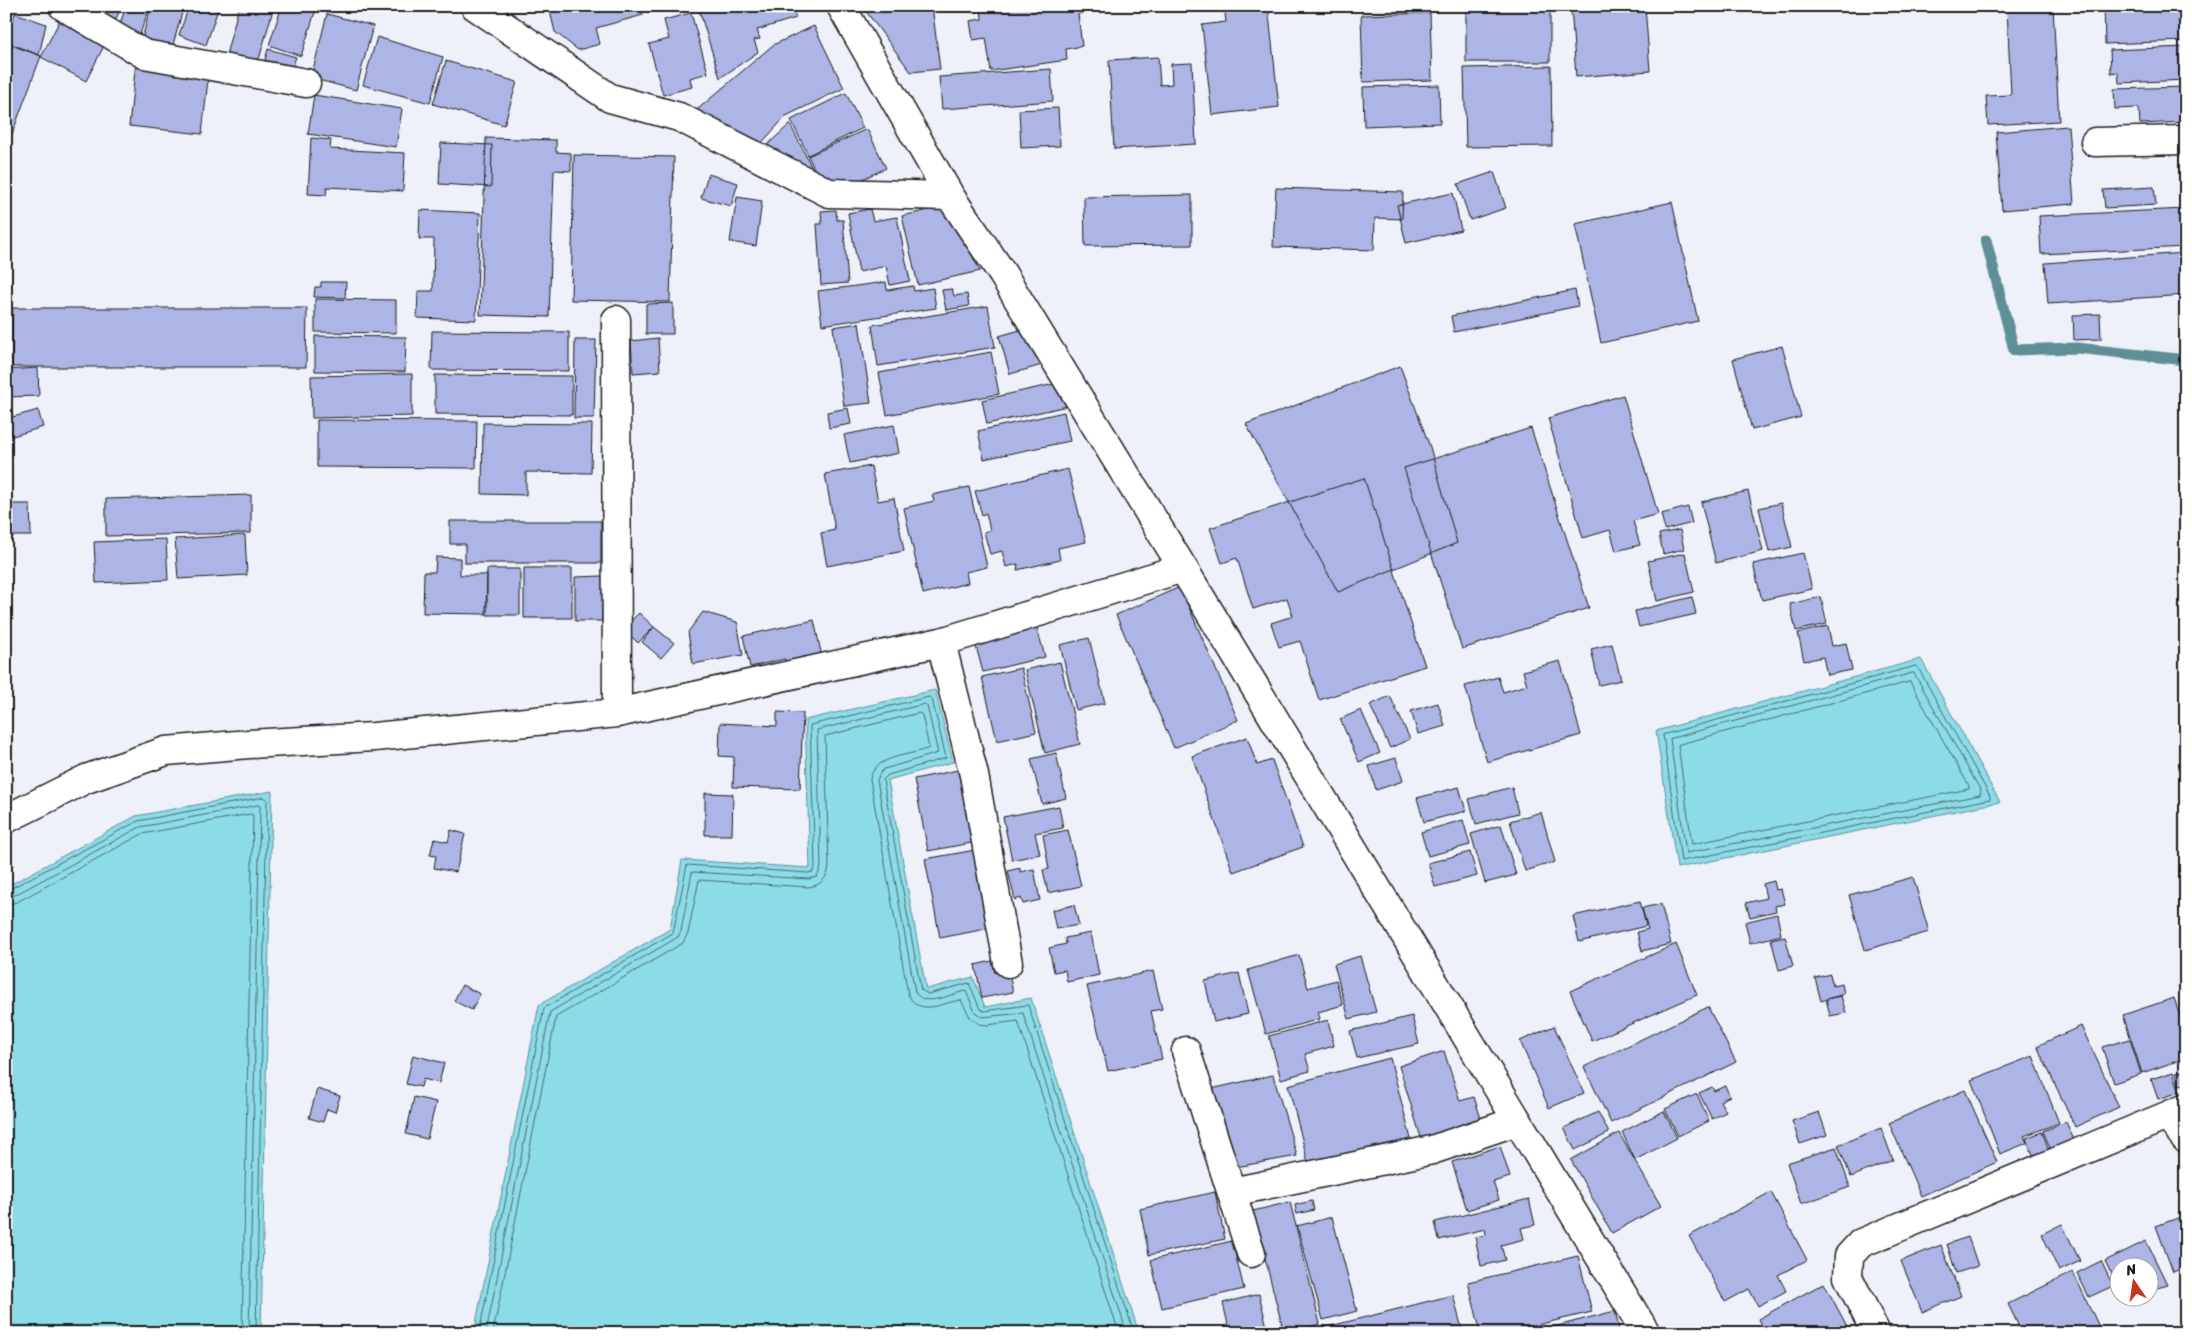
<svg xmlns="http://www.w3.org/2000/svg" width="2192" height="1339" font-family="Sriracha,sans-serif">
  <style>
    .water { fill: #8cdce8; stroke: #5f8f96 }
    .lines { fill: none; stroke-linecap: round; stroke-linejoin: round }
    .shore { stroke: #49696e; stroke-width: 1 }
    .stream { stroke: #5f8f96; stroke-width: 11 }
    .building { fill: #acb5e6; stroke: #1c1c1c }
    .minor-casing { stroke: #1c1c1c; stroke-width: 31 }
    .minor { stroke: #fff; stroke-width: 28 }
  </style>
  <rect width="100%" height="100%" fill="#eef0fa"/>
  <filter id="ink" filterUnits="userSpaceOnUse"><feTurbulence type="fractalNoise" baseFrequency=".02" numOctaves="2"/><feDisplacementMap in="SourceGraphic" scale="10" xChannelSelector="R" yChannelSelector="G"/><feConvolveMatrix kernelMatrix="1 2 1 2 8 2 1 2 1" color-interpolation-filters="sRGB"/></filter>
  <g filter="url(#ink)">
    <!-- water -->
    <path class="water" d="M1921 659 2000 802 1677 868 1656 731Z
      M935 690 953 762 888 780 926 989 973 977 985 1007 1031 998 1139 1333H474L539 1005 670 929 682 860 810 868 805 720Z
      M272 791 261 1333H6V887L136 816Z"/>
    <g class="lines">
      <!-- shore -->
      <path class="shore" d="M1917 666 1990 796V799L1681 861 1663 735Z
        M1914 673 1981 791 1980 795 1686 853 1670 739Z
        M1910 682 1969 786V789L1692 844 1678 745Z
        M6 891 138 821 264 797 267 799 256 1333
        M6 897 13 896 140 827 258 805 260 806 249 1333
        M6 905 17 902 142 834 250 814 253 815 242 1333
        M479 1333 544 1008 673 933 687 865 808 873 813 872 815 867 810 725 929 697 932 699 946 758 888 775 883 780 921 990 928 994 969 983 980 1009 984 1011 1028 1005 1134 1333
        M486 1333 550 1012 678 937 681 931 692 872 809 879 817 877 821 867 817 730 925 704 927 706 938 753 884 769 880 773 877 780 915 992C925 1009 951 993 966 991L975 1012 982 1017 1023 1013 1127 1333
        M493 1333 556 1017 683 943 688 933 699 880 808 887C820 886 827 879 829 867L825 736 919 713 922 715 929 748C911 756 874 755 870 779L908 994C919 1018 943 1002 961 1000L970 1017 979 1024 987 1025 1018 1021 1119 1333"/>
      <!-- stream -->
      <path class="stream" d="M1986 240 2014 350 2077 348 2186 360"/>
    </g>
    <!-- building -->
    <path class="building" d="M6 6H14L6 24Z
      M72 6H122L113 25Z
      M126 6H150L140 34 119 27Z
      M151 6H184L172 48 142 39Z
      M189 6H219L206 45 179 35Z
      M239 6H274L258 63 226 55Z
      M282 6H317L301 56 269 45Z
      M641 6 643 15 596 28 600 44 578 50 555 32 549 7Z
      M698 6H792L796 18 757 30 760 39 754 40 758 52 720 78Z
      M862 6H932L940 69 911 72Z
      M981 6H1082L1083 13 1078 14 1082 46 1066 49 1067 60 991 71 986 38 973 40 970 21 982 19Z
      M1224 6H1268L1279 107 1212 115 1202 25 1226 22Z
      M1357 6H1429L1357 9Z
      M1466 6H1550V62H1466Z
      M1571 6H1645L1650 71 1576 77Z
      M2053 6 2059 121 1988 125 1986 96 2011 95 2007 8Z
      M2104 6H2186V41L2105 44Z
      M15 13 46 24 39 55 6 42Z
      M691 13 708 73 690 78 692 87 663 95 649 44 669 39 664 20Z
      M1430 13 1432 80 1363 82 1361 15Z
      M327 14 373 26 356 90 311 78Z
      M61 18 106 42 86 81 41 57Z
      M814 26 844 88 786 116 758 147 691 115 773 45Z
      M377 37 443 57 430 103 363 85Z
      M6 43 41 56 6 150Z
      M2186 47V80L2119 83 2118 72 2111 73 2110 50Z
      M268 49 296 57 291 71 264 64Z
      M1158 57 1160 85 1172 84 1171 64 1192 63 1196 144 1114 149 1109 60Z
      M446 61 517 82 504 125 433 104Z
      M136 62 209 70 202 134 129 126Z
      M1551 66 1552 146 1466 147 1464 68Z
      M1051 69 1053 101 942 109 939 77Z
      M1439 85 1440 123 1364 126 1363 87Z
      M2186 87V122L2140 124 2139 108 2115 109 2114 89Z
      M846 93 863 128 808 155 791 120Z
      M314 95 402 109 396 147 308 134Z
      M1058 108 1060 146 1021 148 1019 110Z
      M790 124 815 174 764 148Z
      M2068 126 2074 204 2002 210 1996 132Z
      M867 129 886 168 848 186 818 176 808 156Z
      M311 138 331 140 330 149 405 153 403 191 327 187 326 195 308 194Z
      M486 138 556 140V152L571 153V171L554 170 549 317 480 315Z
      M441 143 492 145 491 187 439 184Z
      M574 155 674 157 670 302 571 300Z
      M1494 172 1506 208 1470 220 1458 184Z
      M708 174 738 183 731 206 701 198Z
      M2154 187 2156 205 2105 208 2103 190Z
      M1276 188 1403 192 1402 219 1375 218 1374 250 1273 247Z
      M1453 193 1461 230 1406 243 1397 205Z
      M1192 195V245L1085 246 1084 197Z
      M737 197 762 201 756 246 730 242Z
      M1672 202 1698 321 1601 343 1575 224Z
      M947 206 980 271 918 285 902 216Z
      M870 209 873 221 897 217 910 281 890 285 886 266 859 272 848 213Z
      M2185 209 2186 247 2041 254 2039 216Z
      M420 210 480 213 476 320 417 318 418 291H433L434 239H419Z
      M836 210 837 220H843L848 283 821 285 817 224H822L821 211Z
      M2186 253V295L2048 304 2045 263Z
      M321 282H346L345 298 314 297 315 287H321Z
      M886 282 887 290 913 286 914 291 933 288 936 308 822 325 818 291Z
      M952 289 954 296 967 294 969 306 946 310 942 290Z
      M1575 290 1578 306 1454 332 1451 316Z
      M315 299 396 300V333L315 332Z
      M673 303V334H646V304Z
      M988 306 995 347 878 366 872 325Z
      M12 308H307L306 367H12Z
      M2100 314 2101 339 2074 340 2073 315Z
      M859 323 871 403 844 406 833 327Z
      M1031 327 1042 365 1010 374 999 336Z
      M432 331 569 332V371L431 370Z
      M315 336 406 337 405 372 315 371Z
      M658 338 660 371 633 373 631 341Z
      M575 340H596L594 418H574Z
      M1782 346 1801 417 1752 430 1733 359Z
      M991 352 999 394 887 415 879 373Z
      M1400 366 1430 447 1457 543 1338 592 1246 424Z
      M38 368 39 396 6 397V370Z
      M412 374V416L312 418 311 376Z
      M435 375 572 376V415L435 414Z
      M1063 382 1067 406 987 424 982 400Z
      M1623 395 1658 514 1633 521 1640 545 1616 551 1610 530 1583 538 1548 418Z
      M848 408 851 424 829 428 827 412Z
      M38 410 43 427 6 438V414L12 412 13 417Z
      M1064 412 1070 441 984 459 978 431Z
      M317 420 477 421 476 468 317 467Z
      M483 423 592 424 591 473 526 472V495L482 494Z
      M894 425 899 453 850 463 844 435Z
      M1531 428 1589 608 1462 649 1404 468Z
      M871 466 878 501 894 498 904 551 827 566 821 533 835 530 825 474Z
      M1068 469 1086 542 1058 548 1060 560 1017 570 1018 564 1006 567 1002 551 990 554 984 532 990 530 986 513 982 515 975 491Z
      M1364 478 1425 666 1319 700 1300 641 1279 647 1271 623 1293 616 1287 598 1253 609 1237 558 1222 563 1210 528Z
      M969 487 987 567 966 572 968 583 923 594 904 508 934 501 932 495Z
      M1748 491 1763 551 1716 563 1701 502Z
      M251 495V533L106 536V499Z
      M1781 503 1792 547 1769 552 1759 508Z
      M6 504H30L31 536H6Z
      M1688 507 1692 523 1665 530 1661 514Z
      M450 521H601V563H465V544H450Z
      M1680 530 1684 549 1663 554 1659 534Z
      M245 535 247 575 178 579 175 539Z
      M166 539 168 580 96 583 94 542Z
      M1685 553 1694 592 1657 601 1648 561Z
      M1803 553 1812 589 1762 600 1753 564Z
      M436 557 460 558V575H487L486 614 423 613 424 572H435Z
      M524 568H572V618H524Z
      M487 569H520V615H487Z
      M603 576 602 621H575V577Z
      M1180 587 1238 720 1174 748 1116 615Z
      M1692 597 1696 614 1639 627 1635 611Z
      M1821 597 1827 624 1796 631 1790 604Z
      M703 612 737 622 743 655 693 664 688 632Z
      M639 613 654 627 638 643 623 628Z
      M814 620 822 657 786 664 785 659 750 667 743 636Z
      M1036 624 1045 657 983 672 974 639Z
      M1828 626 1832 646 1846 643 1852 670 1827 675 1823 657 1804 661 1798 633Z
      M654 627 674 643 661 658 642 642Z
      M1089 638 1105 703 1076 710 1060 645Z
      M1612 644 1621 680 1599 685 1591 649Z
      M1560 661 1581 735 1487 762 1465 686 1498 677 1503 692 1527 685 1523 671Z
      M1060 662 1080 744 1045 753 1025 670Z
      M1021 668 1036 732 997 741 982 677Z
      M1390 696 1410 739 1390 748 1370 705Z
      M1438 703 1445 726 1418 734 1411 711Z
      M1361 710 1380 753 1359 762 1340 719Z
      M777 712 803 713 800 789 733 787 734 757 719 756 720 723 777 726Z
      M1247 737 1257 765 1272 760 1303 847 1233 872 1192 756Z
      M1056 753 1066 798 1042 804 1031 759Z
      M1396 758 1403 781 1376 790 1369 766Z
      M968 768 982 841 928 851 914 779Z
      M1459 787 1466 811 1424 822 1417 798Z
      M1512 787 1518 813 1476 824 1469 799Z
      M705 793 733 794 732 835H705Z
      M1059 806 1063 828 1035 833 1040 854 1012 860 1003 817Z
      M1541 812 1555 862 1525 871 1510 821Z
      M1463 820 1470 845 1428 856 1421 832Z
      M1501 825 1516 875 1485 883 1471 834Z
      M451 830 465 834 456 872 434 868 436 856 430 855 434 839 448 842Z
      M1068 830 1081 886 1048 893 1043 870 1049 869 1043 835Z
      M981 849 996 927 940 938 925 859Z
      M1470 852 1477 876 1435 887 1428 863Z
      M1020 868V872L1034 869 1040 900 1023 904 1021 898 1015 900 1008 871Z
      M1913 877 1929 932 1865 950 1849 895Z
      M1774 881 1776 890 1781 889 1785 904 1775 906 1776 911 1750 917 1746 903 1766 898 1763 884Z
      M1640 901 1646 926 1579 942 1573 916Z
      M1661 904 1671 944 1642 951 1637 932 1648 929 1642 908Z
      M1074 905 1079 925 1056 929 1052 910Z
      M1777 914 1781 935 1750 943 1745 922Z
      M1091 933 1099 975 1067 982 1065 970 1054 972 1049 948 1066 944 1065 938Z
      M1785 936 1793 966 1779 970 1771 939Z
      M1676 944 1697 995 1592 1041 1570 991Z
      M1299 955 1308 988 1336 980 1343 1005 1318 1012 1320 1019 1266 1034 1248 970Z
      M1360 956 1376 1012 1349 1019 1334 964Z
      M992 961 995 973 1008 970 1013 992 982 998 975 965Z
      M1153 971 1162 1009 1151 1011 1162 1059 1108 1071 1087 986Z
      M1239 973 1248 1014 1214 1022 1205 981Z
      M1830 974 1833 986 1842 984 1844 994 1821 1001 1815 978Z
      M462 985 480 994 472 1010 454 1001Z
      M1841 996 1846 1013 1830 1016 1826 999Z
      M2174 998 2186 1035V1058L2142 1073 2123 1015Z
      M1708 1007 1736 1062 1611 1123 1584 1067Z
      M1412 1016 1419 1044 1357 1058 1350 1031Z
      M1328 1020 1334 1046 1305 1054 1310 1071 1281 1079 1269 1036Z
      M1554 1026 1584 1093 1549 1108 1520 1041Z
      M2081 1026 2119 1107 2075 1127 2037 1046Z
      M2130 1039 2141 1074 2114 1083 2102 1047Z
      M1444 1051 1460 1101 1474 1097 1482 1122 1422 1141 1399 1066Z
      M413 1055 444 1063 439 1083 423 1079 421 1087 406 1084Z
      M2033 1056 2059 1123 2024 1136 2027 1143 2000 1154 1971 1080Z
      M1390 1058 1411 1139 1309 1166 1288 1085Z
      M2186 1071V1084L2179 1085 2176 1073Z
      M2173 1072 2180 1092 2158 1099 2151 1079Z
      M1273 1075 1297 1156 1236 1167 1211 1089Z
      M1725 1086 1730 1096 1720 1101 1726 1112 1712 1119 1699 1093 1712 1087 1714 1091Z
      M317 1089 340 1096 335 1112 327 1109 323 1122 309 1118Z
      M1965 1090 1997 1162 1921 1196 1889 1123Z
      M1697 1094 1709 1121 1678 1136 1665 1109Z
      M414 1097 436 1102 427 1139 406 1134Z
      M1664 1111 1677 1138 1635 1160 1622 1132Z
      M1598 1112 1609 1133 1575 1150 1564 1128Z
      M1819 1112 1827 1135 1800 1144 1792 1121Z
      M2066 1122 2074 1140 2051 1150 2043 1131Z
      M1881 1128 1893 1160 1851 1177 1838 1145Z
      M2042 1132 2049 1150 2033 1155 2026 1138Z
      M1619 1133 1661 1206 1612 1233 1571 1160Z
      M1500 1146 1510 1177 1493 1182 1499 1200 1467 1210 1452 1162Z
      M1836 1147 1850 1187 1801 1204 1787 1163Z
      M1215 1192 1225 1239 1149 1255 1140 1209Z
      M1771 1192 1807 1260 1778 1275 1786 1291 1758 1306 1749 1289 1725 1302 1689 1236Z
      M1529 1199 1535 1225 1521 1228 1524 1239 1501 1245 1505 1260 1481 1266 1475 1237 1486 1235 1485 1229 1439 1240 1435 1222Z
      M1312 1201 1314 1210 1297 1214 1295 1205Z
      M1290 1202 1320 1324 1284 1333 1253 1211Z
      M2186 1215V1267L2173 1272 2156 1226Z
      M1332 1217 1357 1311 1323 1320 1297 1226Z
      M2062 1224 2080 1261 2059 1271 2042 1234Z
      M1968 1237 1978 1266 1956 1273 1947 1244Z
      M1232 1241 1244 1289 1162 1308 1151 1260Z
      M2146 1241 2167 1284 2150 1292V1266H2120V1292L2105 1261Z
      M1941 1245 1961 1296 1922 1312 1901 1261Z
      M1578 1256 1592 1312 1503 1333H1481L1468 1282Z
      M2101 1261 2113 1286 2089 1297 2077 1273Z
      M2073 1272 2102 1333H2022L2008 1304Z
      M1824 1283 1850 1332 1765 1333 1758 1319Z
      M1259 1294 1267 1327 1244 1333H1230L1223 1303Z
      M1453 1295 1463 1333H1303Z
      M2121 1296H2140L2125 1304Z
      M1615 1311 1620 1333H1534V1332Z"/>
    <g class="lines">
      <defs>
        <path id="minor" d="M63 6 144 54 306 83
          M475 6 610 98 679 117 829 193 950 196
          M841 6 950 196 1002 273 1183 568 1646 1333
          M2095 142 2186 140
          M616 320 617 713
          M941 642 974 775 1008 963
          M6 819 86 779 166 751 249 744 374 737 617 713 941 642 1183 568
          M1186 1051 1251 1253
          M2167 1116 2186 1139
          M1232 1192 1432 1150 1517 1121
          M1876 1333 1848 1277 1849 1256 1861 1243 2186 1108"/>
      </defs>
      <!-- minor casing -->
      <use href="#minor" class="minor-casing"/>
      <!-- minor -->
      <use href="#minor" class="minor"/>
    </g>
  </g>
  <!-- margin -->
  <rect width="2192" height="1339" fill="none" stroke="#fff" stroke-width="25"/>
  <rect x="12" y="12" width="2167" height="1314" fill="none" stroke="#1c1c1c" stroke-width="2" filter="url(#ink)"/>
  <!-- north arrow -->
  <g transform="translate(2134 1282) rotate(347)"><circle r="24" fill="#ffffff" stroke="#a4a4a4"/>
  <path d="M0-4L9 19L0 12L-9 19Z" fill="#c8321e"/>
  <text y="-8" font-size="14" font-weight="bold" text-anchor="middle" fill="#1c1c1c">N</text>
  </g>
</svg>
